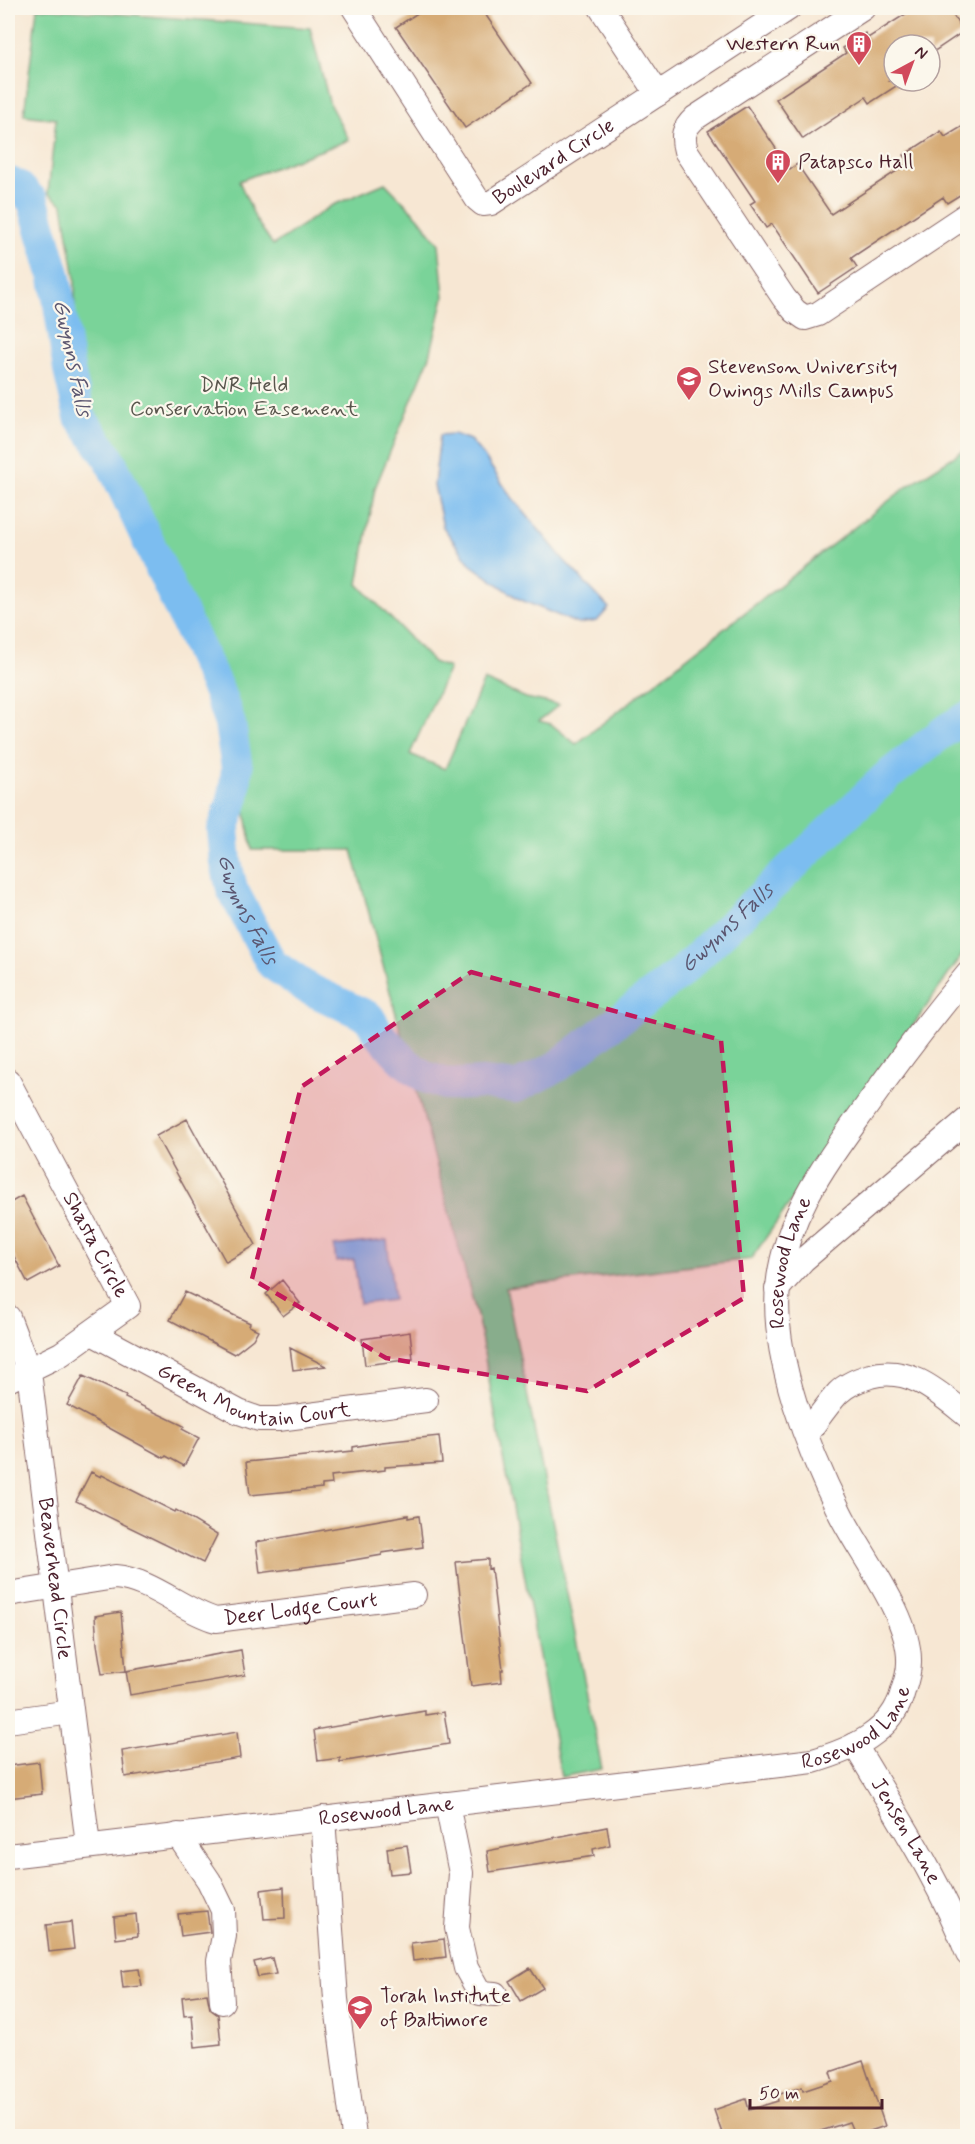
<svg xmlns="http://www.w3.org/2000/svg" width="975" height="2144" font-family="Mynerve,sans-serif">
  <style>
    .green { fill: #7ad399; stroke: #627962; stroke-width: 1.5 }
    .water { fill: #7bbdf0; stroke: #626e8e; stroke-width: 1.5 }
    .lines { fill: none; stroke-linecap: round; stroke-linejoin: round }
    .river { stroke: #7bbdf0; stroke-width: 32 }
    .building { fill: #d6ab76 }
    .minor-casing { stroke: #876566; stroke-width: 26 }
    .minor { stroke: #fff; stroke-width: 24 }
    .marked { fill: #c2185b; fill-opacity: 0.2; stroke: #c2185b; stroke-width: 4.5; stroke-dasharray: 12 8; stroke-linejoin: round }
    .labels { text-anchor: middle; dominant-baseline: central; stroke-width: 4.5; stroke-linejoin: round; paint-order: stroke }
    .poi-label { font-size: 21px; fill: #4a1f2b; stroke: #fbf7ec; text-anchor: start }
    .street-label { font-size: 21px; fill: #4a1f2b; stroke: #fbf7ec }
    .park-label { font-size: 21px; fill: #58554c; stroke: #fbf7ec }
    .water-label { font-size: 22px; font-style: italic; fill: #5b5670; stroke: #fbf7ec }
  </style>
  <rect width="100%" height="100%" fill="#fbf7ec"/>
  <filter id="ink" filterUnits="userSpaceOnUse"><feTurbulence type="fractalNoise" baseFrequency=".0167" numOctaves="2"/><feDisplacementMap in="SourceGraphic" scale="12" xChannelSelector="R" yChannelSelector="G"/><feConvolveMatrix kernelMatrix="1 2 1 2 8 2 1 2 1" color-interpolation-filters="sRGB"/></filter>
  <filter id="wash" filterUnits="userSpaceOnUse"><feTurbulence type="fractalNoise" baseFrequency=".008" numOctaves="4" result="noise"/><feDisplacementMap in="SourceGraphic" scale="24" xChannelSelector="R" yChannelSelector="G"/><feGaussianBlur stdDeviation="1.35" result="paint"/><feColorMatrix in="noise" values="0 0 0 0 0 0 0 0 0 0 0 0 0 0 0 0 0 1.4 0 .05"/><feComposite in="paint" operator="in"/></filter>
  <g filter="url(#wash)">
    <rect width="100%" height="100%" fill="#f7e7d3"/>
    <!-- green -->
    <path class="green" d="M37 8 310 28 330 105 349 140 239 181 256 220 273 245 331 206 385 183 419 218 439 244 444 297 430 356 375 488 358 584 433 662 449 668 410 754 445 769 484 680 526 698 559 705 539 721 551 724 576 744 909 485 967 448V948L751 1259 506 1288 602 1769 561 1777 478 1320 352 850H252L235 750 212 667 117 485 74 426 75 279 63 205 48 193 56 119 24 115Z"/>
    <!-- water -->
    <path class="water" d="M454 434 470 440 483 455 510 495 564 560 609 608 597 621 578 624 519 599 471 565 443 527 434 485 440 435Z
      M387 1240 394 1300 360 1304 354 1260 336 1262 334 1246Z"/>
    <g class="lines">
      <!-- river -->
      <path class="river" id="s1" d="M8 182 18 186 33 201 55 277 69 370 80 417 109 458 218 690 230 724 237 768 234 796 223 830 226 863 232 889 272 964 307 988 369 1017 379 1034 405 1062 425 1077 449 1085 482 1083 516 1087 556 1067 678 975 885 778 947 729 968 717"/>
    </g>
    <g id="blocks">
      <!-- building -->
      <path class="building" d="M425 8H481L532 83 465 128 396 27Z
        M915 8H948L964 31 930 54V45H894V78L889 81H904L870 103 866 97 803 139 776 99 846 53 843 48 865 33 868 38Z
        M747 106 790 169 797 164 831 214 909 163 904 155 941 131 945 137 968 123V190L947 203 943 197 851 258 857 267 818 293 772 224 766 228 750 204 755 201 708 131Z
        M187 1119 256 1245 226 1262 156 1136Z
        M22 1196 59 1266 28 1283 8 1245V1204Z
        M282 1280 300 1303 283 1316 266 1294Z
        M185 1292 250 1323 249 1326 258 1330 253 1339 234 1354 170 1320Z
        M410 1332 413 1359 365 1365 362 1339Z
        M290 1348 326 1366 293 1370Z
        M83 1376 126 1396 125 1398 184 1426 182 1429 199 1438 184 1466 166 1456 164 1458 67 1405Z
        M439 1436 442 1463 385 1467V1470L331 1476 332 1484 322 1485V1488L250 1495 246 1462 353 1451V1447L382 1442Z
        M91 1472 101 1477 102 1475 175 1512 176 1510 217 1535 203 1563 76 1501Z
        M408 1515V1518L419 1516 423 1547 382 1553V1555L342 1562 260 1573 256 1542Z
        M488 1559V1569L491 1568 503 1670H501L502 1682 471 1686 456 1562Z
        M121 1612 126 1671 241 1650 245 1675 130 1695 126 1671 102 1674 97 1644 95 1616Z
        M425 1711V1715L444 1712 449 1744 340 1762V1758L318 1761 314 1730Z
        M237 1732 240 1758 125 1777 122 1751Z
        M39 1762 42 1794 8 1798V1766Z
        M607 1827 610 1845 593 1849 594 1856 490 1872 487 1851Z
        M407 1845 411 1872 390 1874 387 1848Z
        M284 1887 285 1918 264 1919 261 1890Z
        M207 1911 210 1932 181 1936 178 1914Z
        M136 1914 138 1936 116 1939 114 1917Z
        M71 1922 74 1949 49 1952 46 1925Z
        M444 1939 446 1957 413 1961 411 1943Z
        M272 1958 276 1974 258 1977 254 1962Z
        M530 1968 543 1988 521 2001 509 1981Z
        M139 1969 142 1986 123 1988 121 1971Z
        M207 1994 210 2009 218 2015 221 2044 195 2047 192 2015 184 2016 182 1997Z
        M863 2061 885 2126 855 2136 849 2122 805 2136H723L714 2110 746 2099 749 2110 778 2101 777 2095 802 2087 803 2091 833 2081 830 2072Z"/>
    </g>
  </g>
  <g filter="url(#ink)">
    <use href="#blocks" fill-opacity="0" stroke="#876566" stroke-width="1.5"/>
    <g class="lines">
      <defs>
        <g id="minor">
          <path id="s2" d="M354 8 477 199 483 204 491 203 789 8"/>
          <path d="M601 8 658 94"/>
          <path d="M863 8 695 118C683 129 682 136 686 151L784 298 795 311 805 318 818 314 968 214"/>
          <path id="s3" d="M8 1081 128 1306 61 1354 8 1380"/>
          <path d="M777 1289 803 1260 968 1119"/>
          <path id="s4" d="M8 1317 29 1372 88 1845"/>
          <path id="s5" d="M92 1333 239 1412 259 1419H278L426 1400"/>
          <path d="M807 1433C817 1420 827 1405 838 1393 847 1384 858 1380 870 1376 910 1365 939 1393 968 1416"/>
          <path id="s6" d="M8 1594 115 1577C152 1580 181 1610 216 1620L414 1595"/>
          <path d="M8 1721 71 1712"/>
          <path id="s7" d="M855 1745C895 1813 940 1880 968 1954"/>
          <path d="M447 1804 461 1873 457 1928 466 1968 480 1993 495 1994"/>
          <path d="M323 1818 336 1999 354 2136"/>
          <path d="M178 1835 209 1881 223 1910 224 1936 219 1961 222 2002"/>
          <path id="s8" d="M8 1856 813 1761C851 1750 893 1732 903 1691 906 1682 909 1672 909 1663 911 1617 860 1554 840 1513 809 1452 771 1356 778 1287 785 1216 826 1163 866 1107 898 1061 932 1017 968 974"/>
        </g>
      </defs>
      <!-- minor casing -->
      <use href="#minor" class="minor-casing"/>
      <!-- minor -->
      <use href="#minor" class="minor"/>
    </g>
  </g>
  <!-- marked area -->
  <path class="marked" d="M471 972 721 1040 744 1298 587 1391 386 1358 252 1279 301 1087Z"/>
  <!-- icons -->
  <defs>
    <symbol id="building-pin" viewBox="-11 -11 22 30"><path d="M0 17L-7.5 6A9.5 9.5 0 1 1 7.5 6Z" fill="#d1495b" stroke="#fbf7ec"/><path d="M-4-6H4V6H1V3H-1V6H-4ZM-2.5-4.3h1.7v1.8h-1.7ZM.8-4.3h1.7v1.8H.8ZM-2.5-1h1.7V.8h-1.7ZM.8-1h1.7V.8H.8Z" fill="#fff"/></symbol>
    <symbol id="university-pin" viewBox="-11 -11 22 30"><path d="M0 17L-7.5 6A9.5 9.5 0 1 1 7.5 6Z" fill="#d1495b" stroke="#fbf7ec"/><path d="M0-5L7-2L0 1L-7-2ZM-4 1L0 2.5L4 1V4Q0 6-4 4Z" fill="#fff"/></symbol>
    <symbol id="school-pin" viewBox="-11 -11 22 30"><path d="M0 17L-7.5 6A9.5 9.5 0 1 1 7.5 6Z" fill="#d1495b" stroke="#fbf7ec"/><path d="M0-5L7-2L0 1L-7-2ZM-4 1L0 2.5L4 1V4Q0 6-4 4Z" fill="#fff"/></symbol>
  </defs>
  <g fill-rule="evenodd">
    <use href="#building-pin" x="844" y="29" width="30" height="40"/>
    <use href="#building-pin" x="763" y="147" width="30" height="40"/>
    <use href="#university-pin" x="674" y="364" width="30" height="40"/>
    <use href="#school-pin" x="345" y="1993" width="30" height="40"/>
  </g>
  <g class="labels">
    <!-- poi labels -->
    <g class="poi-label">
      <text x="840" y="44" text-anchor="end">Western Run</text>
      <text x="798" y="162">Patapsco Hall</text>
      <text x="708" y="367">Stevenson University<tspan x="708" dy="24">Owings Mills Campus</tspan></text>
      <text x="380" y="1996">Torah Institute<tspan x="380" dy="24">of Baltimore</tspan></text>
    </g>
    <!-- street labels -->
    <g class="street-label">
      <text stroke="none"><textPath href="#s2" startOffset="318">Boulevard Circle</textPath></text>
      <text stroke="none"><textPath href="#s3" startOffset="186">Shasta Circle</textPath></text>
      <text stroke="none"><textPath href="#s8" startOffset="1389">Rosewood Lane</textPath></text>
      <text stroke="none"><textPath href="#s5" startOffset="178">Green Mountain Court</textPath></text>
      <text stroke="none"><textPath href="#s4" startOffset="267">Beaverhead Circle</textPath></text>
      <text stroke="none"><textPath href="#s6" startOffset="304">Deer Lodge Court</textPath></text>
      <text stroke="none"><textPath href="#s8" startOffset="867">Rosewood Lane</textPath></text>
      <text stroke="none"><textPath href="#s8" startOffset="381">Rosewood Lane</textPath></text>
      <text stroke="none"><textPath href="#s7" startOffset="100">Jensen Lane</textPath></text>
    </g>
    <!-- park labels -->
    <g class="park-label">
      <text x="244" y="385">DNR Held<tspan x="244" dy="24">Conservation Easement</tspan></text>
    </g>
    <!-- water labels -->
    <g class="water-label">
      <text transform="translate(72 358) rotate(78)">Gwynns Falls</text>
      <text stroke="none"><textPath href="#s1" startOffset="789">Gwynns Falls</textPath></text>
      <text stroke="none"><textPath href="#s1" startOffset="1401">Gwynns Falls</textPath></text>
    </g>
  </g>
  <!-- margin -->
  <rect width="975" height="2144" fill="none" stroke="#fbf7ec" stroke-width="30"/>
  <!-- north arrow -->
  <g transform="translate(912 63) rotate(41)"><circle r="28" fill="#fbf7ec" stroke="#b4a19f" stroke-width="1.5"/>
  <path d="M0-4.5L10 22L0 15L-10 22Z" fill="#d1495b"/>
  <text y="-9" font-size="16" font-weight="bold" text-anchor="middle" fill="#4a1f2b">N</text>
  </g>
  <!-- scale -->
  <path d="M750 2099v9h132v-9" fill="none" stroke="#4a1f2b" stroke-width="3"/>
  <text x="759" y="2099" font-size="18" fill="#4a1f2b" stroke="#fbf7ec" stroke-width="4.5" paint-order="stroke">50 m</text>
</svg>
